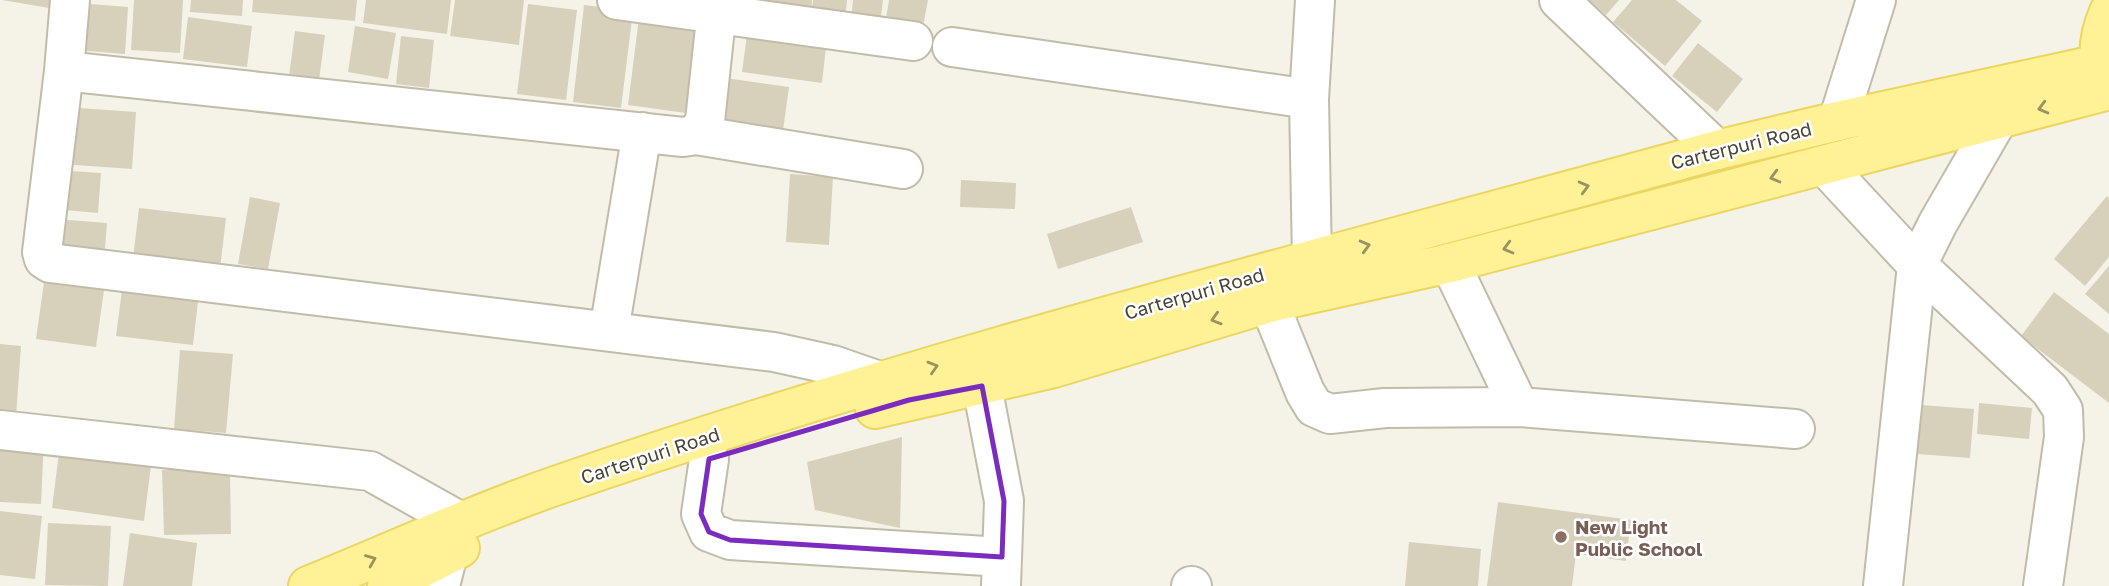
<svg xmlns="http://www.w3.org/2000/svg" width="2109" height="586" font-family="'Golos Text',sans-serif">
  <style>
    .building { fill: #d7d1bc }
    .lines { fill: none; stroke-linecap: round; stroke-linejoin: round }
    .minor-casing { stroke: #c1bca9; stroke-width: 42 }
    .major-casing { stroke: #ead660; stroke-width: 42 }
    .minor { stroke: #fff; stroke-width: 38 }
    .major { stroke: #fff196; stroke-width: 38 }
    .oneway { stroke: #9a9261 }
    .marked { fill: none; stroke: #7b2cbf; stroke-width: 5; stroke-linejoin: round }
    .education-dot { fill: #8d6e63; stroke: #fff; stroke-width: 2.5 }
    .labels { text-anchor: middle; dominant-baseline: central; stroke-width: 5; stroke-linejoin: round; paint-order: stroke }
    .street-label { font-size: 19px; fill: #484436; stroke: #fff }
    .education-label { font-size: 19px; font-weight: bold; fill: #785e54; stroke: #fff; text-anchor: start }
  </style>
  <rect width="100%" height="100%" fill="#f5f3e7"/>
  <!-- building -->
  <path class="building" d="M2 0H56L55 9Z
    M134 0H183L180 53 131 50Z
    M191 0H243L242 16 190 12Z
    M253 0H357L355 21 252 12Z
    M366 0H451L447 34 363 23Z
    M455 0H524L519 45 450 36Z
    M770 0H812L811 12 769 7Z
    M813 0H847L845 19 811 15Z
    M853 0H883L880 23 851 20Z
    M889 0H928L922 32 885 25Z
    M1589 0H1619L1606 15Z
    M1632 0H1676L1702 21 1665 66 1613 22Z
    M79 3 128 7 125 54 76 50Z
    M528 4 577 10 566 100 517 94Z
    M584 5 633 11 621 108 573 102Z
    M640 10 698 18 686 113 628 105Z
    M188 17 252 26 247 67 183 59Z
    M355 26 396 33 388 79 348 72Z
    M748 27 827 38 822 83 742 72Z
    M295 31 325 35 319 80 289 76Z
    M401 36 434 40 429 88 396 84Z
    M1698 43 1743 79 1717 112 1672 76Z
    M718 77 789 87 783 130 712 120Z
    M65 107 136 112 132 169 61 164Z
    M55 170 101 173 98 213 52 209Z
    M790 174 833 177 829 245 786 242Z
    M961 180 1016 183 1015 209 960 207Z
    M2107 196 2109 198V257L2085 286 2054 259Z
    M250 197 280 203 268 269 238 264Z
    M1131 207 1143 242 1058 269 1047 234Z
    M139 208 226 218 220 269 133 259Z
    M55 219 107 223 104 261 52 257Z
    M2109 266V314L2085 294Z
    M46 268 106 276 96 347 36 339Z
    M124 275 200 284 193 345 116 336Z
    M2054 292 2109 334V403L2021 336Z
    M0 344 21 346 16 417 0 416Z
    M180 350 233 354 226 433 174 429Z
    M1979 403 2032 408 2029 439 1977 434Z
    M1908 404 1974 409 1970 458 1904 453Z
    M0 436 44 438 41 504 0 502Z
    M902 437 900 528 815 510 807 462Z
    M60 445 152 458 144 521 52 508Z
    M230 469 231 534 164 535 162 470Z
    M1498 502 1631 520 1626 561 1576 554 1572 586H1487Z
    M0 511 42 516 35 579 0 575Z
    M48 523 111 526 108 586 45 585Z
    M130 533 197 543 192 586H123Z
    M1409 542 1481 549 1478 586H1405Z"/>
  <g class="lines">
    <defs>
      <path id="minor" d="M70 0 64 71 42 252 44 259 50 263 774 352 833 365 882 382
        M617 0 913 41
        M1559 0 1717 150
        M952 47 1309 99
        M64 71 683 137 696 135 705 121 718 0
        M1838 121 1876 0
        M696 135 903 169
        M1824 165 1917 265 2050 390 2063 410 2064 437 2043 586
        M1312 260 1309 99 1315 0
        M1450 263 1519 407
        M1269 303 1305 392 1314 407 1330 414 1385 408 1519 407 1795 429
        M609 331 642 132
        M982 386 1004 501 1001 586
        M0 430 370 471 461 522
        M709 459 701 514 709 532 730 540 1002 557
        M440 586 448 554
        M1191 586H1192
        M1883 586 1917 265 1938 223 1997 121"/>
      <path id="major" d="M2108 87C2095 62 2098 37 2109 12
        M875 409 1054 368 1269 303 1450 263 2109 90
        M308 586C390 553 471 515 555 486 936 354 1329 257 1717 150L1838 121 2099 64
        M387 586 460 548"/>
    </defs>
    <!-- minor casing -->
    <use href="#minor" class="minor-casing"/>
    <!-- major casing -->
    <use href="#major" class="major-casing"/>
    <!-- minor -->
    <use href="#minor" class="minor"/>
    <!-- major -->
    <use href="#major" class="major"/>
  </g>
  <!-- one-way arrows -->
  <defs><path id="oneway-chevron" d="M-2-3.5L2.5 0L-2 3.5" fill="none" stroke-width="1.6" stroke-linecap="round" stroke-linejoin="round" transform="scale(1.75)"/></defs>
  <g class="oneway">
    <use href="#oneway-chevron" transform="translate(2043 108) rotate(165)"/>
    <use href="#oneway-chevron" transform="translate(1775 177) rotate(165)"/>
    <use href="#oneway-chevron" transform="translate(1584 187) rotate(-15)"/>
    <use href="#oneway-chevron" transform="translate(1365 246) rotate(-15)"/>
    <use href="#oneway-chevron" transform="translate(1508 248) rotate(165)"/>
    <use href="#oneway-chevron" transform="translate(1216 319) rotate(163)"/>
    <use href="#oneway-chevron" transform="translate(933 367) rotate(-17)"/>
    <use href="#oneway-chevron" transform="translate(371 560) rotate(-22)"/>
  </g>
  <!-- marked area -->
  <path class="marked" d="M982 386 1004 501 1002 557 730 540 709 532 701 514 709 459 909 400Z"/>
  <!-- markers -->
  <circle class="education-dot" cx="1561" cy="537" r="7"/>
  <g class="labels">
    <!-- street labels -->
    <g class="street-label">
      <text transform="translate(1741 145) rotate(-14)">Carterpuri Road</text>
      <text transform="translate(1194 293) rotate(-16)">Carterpuri Road</text>
      <text transform="translate(650 455) rotate(-18)">Carterpuri Road</text>
    </g>
    <!-- education labels -->
    <g class="education-label">
      <text x="1575" y="526">New Light<tspan x="1575" dy="22">Public School</tspan></text>
    </g>
  </g>
</svg>
